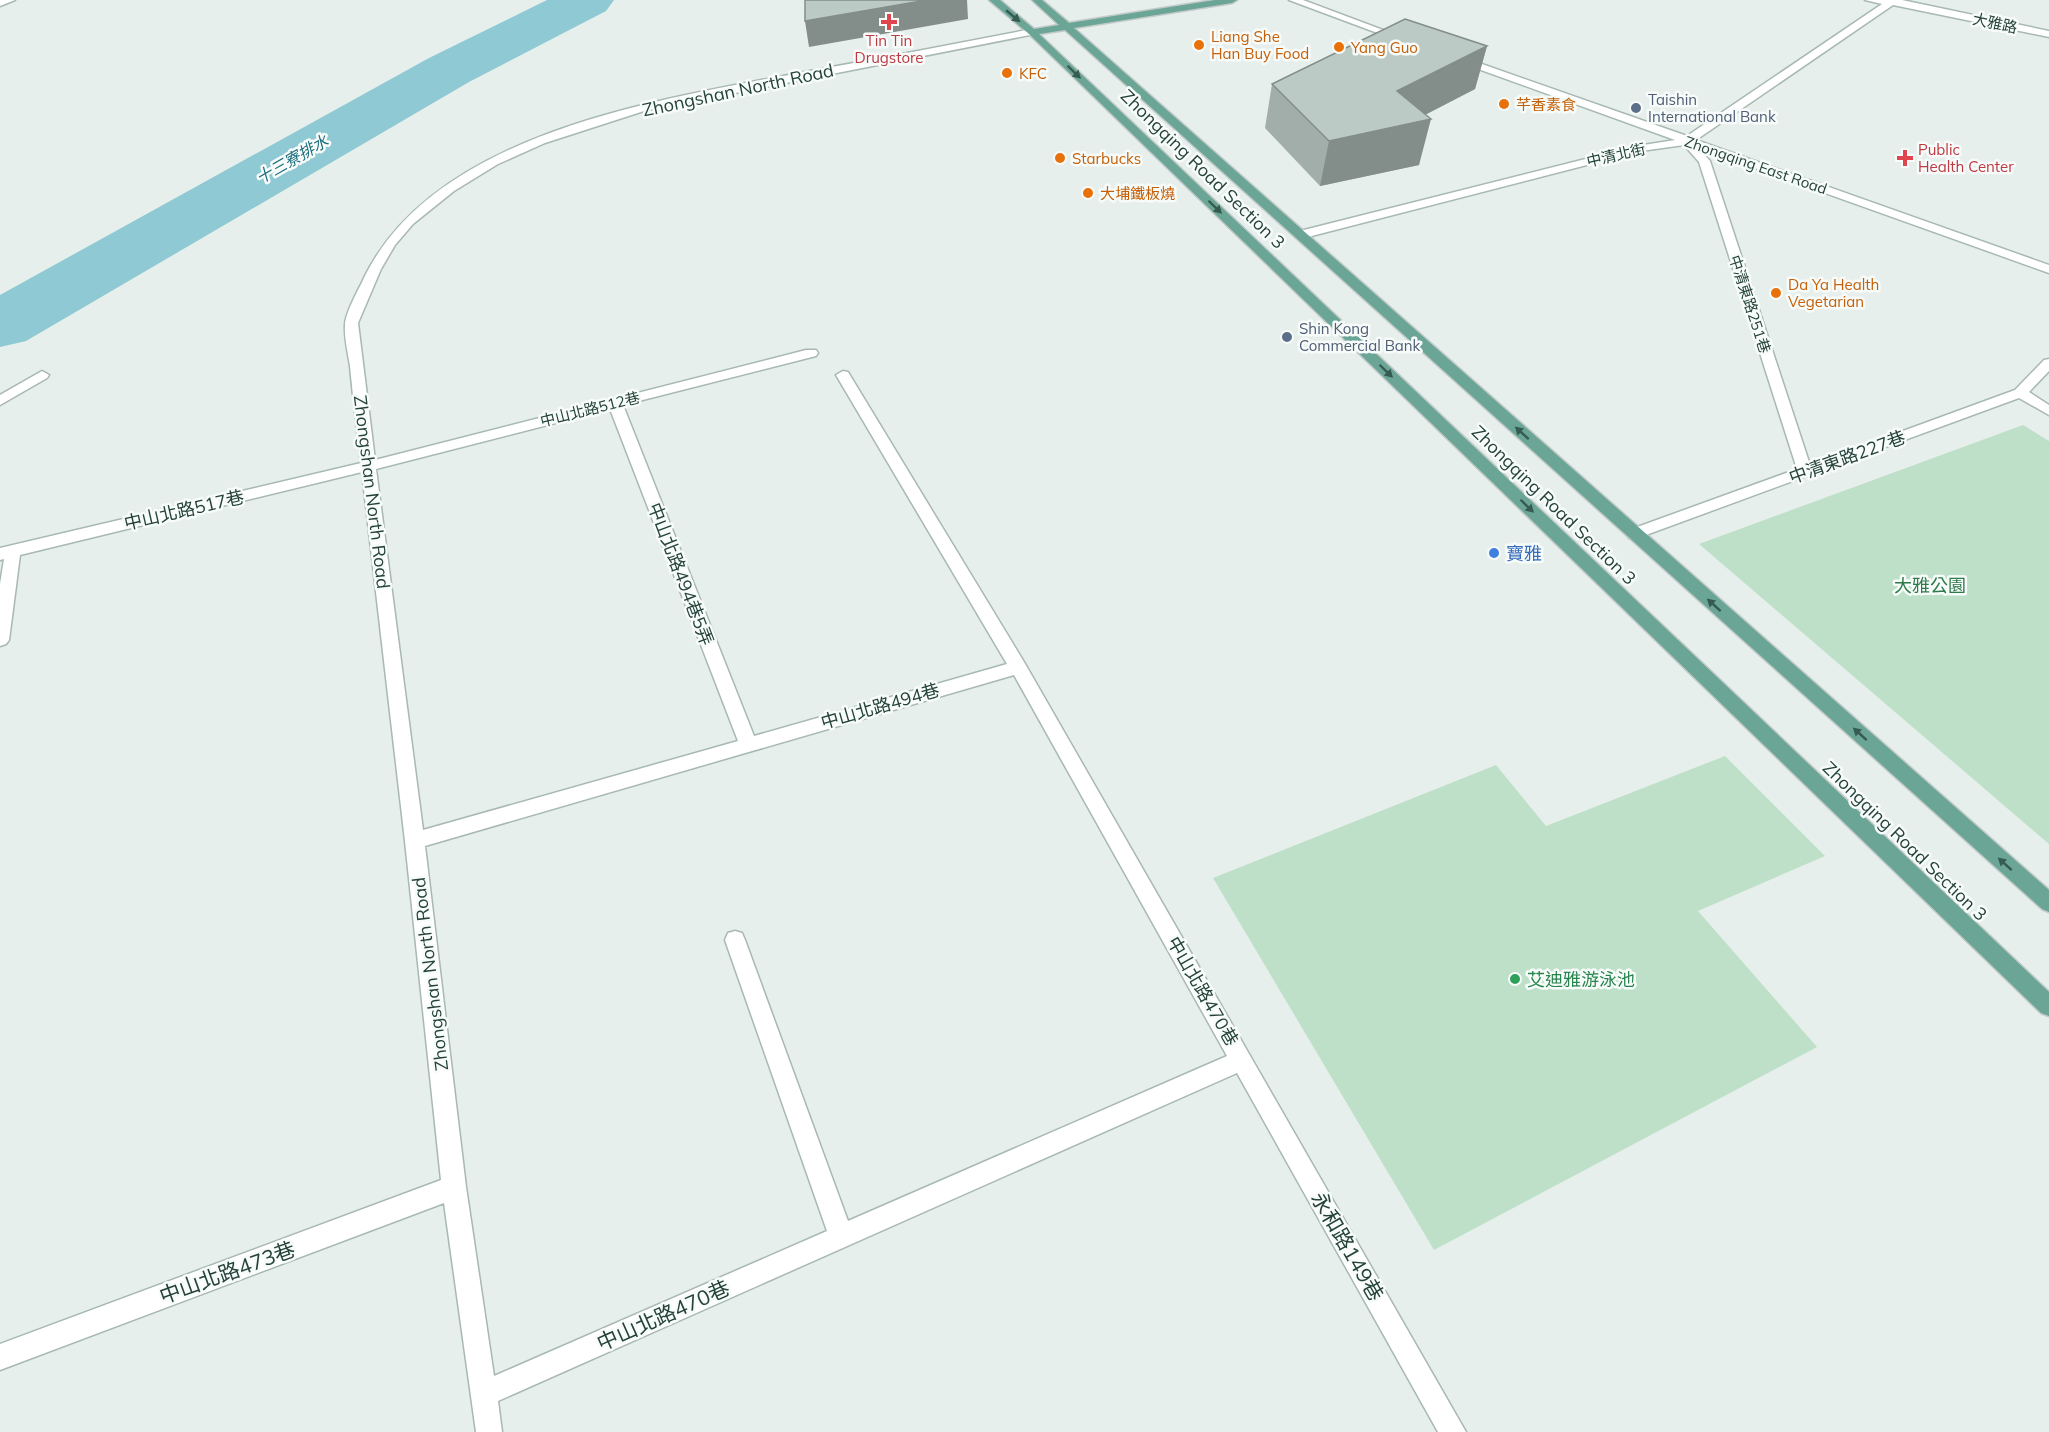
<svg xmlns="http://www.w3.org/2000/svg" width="2049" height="1432" font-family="Mulish,'Noto Sans TC',sans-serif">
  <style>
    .green { fill: #bfe0c8 }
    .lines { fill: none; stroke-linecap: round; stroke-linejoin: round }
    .river { fill: #8ec9d4; fill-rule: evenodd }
    .service-casing { stroke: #a8b8b2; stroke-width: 3 }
    .minor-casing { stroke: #a8b8b2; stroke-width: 3 }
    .primary-casing { stroke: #c2cac8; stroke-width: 3 }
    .service { fill: #fff; fill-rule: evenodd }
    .minor { fill: #fff; fill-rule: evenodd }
    .primary { fill: #6aa596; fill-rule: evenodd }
    .wall { fill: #a1aea9 }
    .shaded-wall { fill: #838d89 }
    .building { fill: #bbcac4; stroke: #838d89; stroke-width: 1.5 }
    .oneway { fill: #365b51 }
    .health-dot { fill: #e0444e; stroke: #f7fbf9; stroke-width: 2 }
    .food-dot { fill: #e8710a; stroke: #f7fbf9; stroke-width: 2 }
    .service-dot { fill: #5c6f8a; stroke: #f7fbf9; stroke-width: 2 }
    .shop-dot { fill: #3f7fe0; stroke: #f7fbf9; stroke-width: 2 }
    .leisure-dot { fill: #2e9e5b; stroke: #f7fbf9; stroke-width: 2 }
    .labels { text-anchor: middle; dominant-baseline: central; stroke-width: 5; stroke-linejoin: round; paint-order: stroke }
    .far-street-label { font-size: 15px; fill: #24423a; stroke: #f7fbf9 }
    .far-food-label { font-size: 15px; fill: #c56008; stroke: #f7fbf9; text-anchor: start }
    .far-health-label { font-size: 15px; fill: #be3a42; stroke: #f7fbf9 }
    .far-service-label { font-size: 15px; fill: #4e5e75; stroke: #f7fbf9; text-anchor: start }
    .far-water-label { font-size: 16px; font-style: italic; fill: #1c6f80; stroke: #f7fbf9 }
    .street-label { font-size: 18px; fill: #24423a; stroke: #f7fbf9 }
    .shop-label { font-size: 18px; fill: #366cbe; stroke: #f7fbf9; text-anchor: start }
    .park-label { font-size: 18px; fill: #2d7a4b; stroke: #f7fbf9 }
    .leisure-label { font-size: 18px; fill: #27864d; stroke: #f7fbf9; text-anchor: start }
    .near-street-label { font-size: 21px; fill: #24423a; stroke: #f7fbf9 }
  </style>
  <rect width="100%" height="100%" fill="#e6efeb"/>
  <!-- green -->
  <path class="green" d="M2023 425 2049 441V844L1699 544Z
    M1725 756 1825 856 1698 911 1817 1047 1434 1250 1213 878 1496 765 1546 826Z"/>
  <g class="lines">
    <!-- river -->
    <path class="river" d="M547 0H614L606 11 469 82 26 341 0 347V295L429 58Z"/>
    <defs>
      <path id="service" d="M0 0H15L0 6Z"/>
      <path id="minor" d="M1289 0H1303L1407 39 1399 41Z
        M1865 0H1902L2049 31V37L1893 5 1696 140 2049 265V273L1699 148 1710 161 1810 465 2015 390 2044 360 2049 359V371L2029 392 2049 405V415L2019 398 1635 539 1629 538 1627 534 1629 530 1797 469 1699 162 1684 145 1641 151 1300 239 1294 235 1296 232 1637 146 1675 140 1456 61V57H1462L1687 136 1882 4Z
        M1032 29 1035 30V34L644 111 545 143 498 164 454 191 413 224 395 245 381 269 358 323 375 460 806 350H816L818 353 816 356 623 405 754 736 1007 664 836 375 843 371 848 372 1024 662 1466 1432H1438L1237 1073 498 1401 502 1432H476L444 1203 0 1370V1344L441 1180 405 841 362 472 20 555 9 640 6 644 0 646V584L4 559 0 560V548L361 463C357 431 353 398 350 366 348 353 344 338 345 325 345 313 359 289 364 278 434 133 657 100 799 73 877 59 954 44 1032 29ZM610 409 738 741 423 830 376 469ZM1014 675 1227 1056 848 1221 745 940 742 933 735 931 728 933 725 940 827 1231 494 1376 466 1187 425 846Z
        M42 371 49 375 47 378 0 405V395Z"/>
      <path id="primary" d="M989 0H1000L1034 29 1059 25 1032 0H1042L1069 23 1215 0H1237L1232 3 1074 28 2049 890V912L2042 909 1065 30 1039 34 2049 992V1016L2041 1013 1029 34Z"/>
    </defs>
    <!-- service casing -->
    <use href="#service" class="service-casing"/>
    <!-- minor casing -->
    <use href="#minor" class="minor-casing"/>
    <!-- primary casing -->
    <use href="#primary" class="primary-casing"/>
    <!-- service -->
    <use href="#service" class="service"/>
    <!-- minor -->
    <use href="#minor" class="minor"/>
    <!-- primary -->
    <use href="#primary" class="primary"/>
  </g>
  <!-- wall -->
  <path class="wall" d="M1487 46 1475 89 1425 115 1419 165 1320 186 1265 128 1272 84Z"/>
  <!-- shaded-wall -->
  <path class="shaded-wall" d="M927 0H967L968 19 809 47 805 21Z
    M1487 46 1475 89 1407 124 1431 119 1419 165 1320 186 1329 141 1397 91Z"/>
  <!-- building -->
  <path class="building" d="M805 0H927L805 21Z
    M1405 19 1487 46 1397 91 1431 119 1329 141 1272 84Z"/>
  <!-- one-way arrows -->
  <defs><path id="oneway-solid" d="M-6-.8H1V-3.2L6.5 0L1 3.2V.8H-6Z" transform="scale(1.5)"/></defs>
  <g class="oneway">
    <use href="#oneway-solid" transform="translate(1013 16) rotate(40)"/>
    <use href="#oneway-solid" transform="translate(1074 72) rotate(44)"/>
    <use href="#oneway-solid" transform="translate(1215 207) rotate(44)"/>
    <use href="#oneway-solid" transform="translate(1386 371) rotate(44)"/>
    <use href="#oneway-solid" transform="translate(1522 433) rotate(-138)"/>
    <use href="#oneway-solid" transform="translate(1527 506) rotate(44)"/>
    <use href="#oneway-solid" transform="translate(1714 605) rotate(-138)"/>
    <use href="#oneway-solid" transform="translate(1860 734) rotate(-138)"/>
    <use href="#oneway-solid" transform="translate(2005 864) rotate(-138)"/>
  </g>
  <!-- markers -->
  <g class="health-dot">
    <path d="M886 13h6v6h6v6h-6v6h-6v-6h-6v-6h6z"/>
    <path d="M1902 149h6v6h6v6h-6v6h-6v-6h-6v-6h6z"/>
  </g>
  <g class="food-dot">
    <circle cx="1199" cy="45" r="6"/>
    <circle cx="1339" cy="47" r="6"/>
    <circle cx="1007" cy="73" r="6"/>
    <circle cx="1504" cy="104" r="6"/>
    <circle cx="1060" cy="158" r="6"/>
    <circle cx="1088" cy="193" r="6"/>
    <circle cx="1776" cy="293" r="6"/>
  </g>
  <g class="service-dot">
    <circle cx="1636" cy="108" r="6"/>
    <circle cx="1287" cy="337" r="6"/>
  </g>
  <circle class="shop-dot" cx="1494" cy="553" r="6"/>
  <circle class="leisure-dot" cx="1515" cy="979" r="6"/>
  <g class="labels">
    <!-- far-street labels -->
    <g class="far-street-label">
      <text transform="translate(1995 23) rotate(12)">大雅路</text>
      <text transform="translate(1616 155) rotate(-13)">中清北街</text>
      <text transform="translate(1756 165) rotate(19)">Zhongqing East Road</text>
      <text transform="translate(1750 304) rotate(72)">中清東路251巷</text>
      <text transform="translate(590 409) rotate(-14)">中山北路512巷</text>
    </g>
    <!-- far-food labels -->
    <g class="far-food-label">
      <text x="1211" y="36">Liang She<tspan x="1211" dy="17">Han Buy Food</tspan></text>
      <text x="1351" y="47">Yang Guo</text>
      <text x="1019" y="73">KFC</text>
      <text x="1516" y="104">芊香素食</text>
      <text x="1072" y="158">Starbucks</text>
      <text x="1100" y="193">大埔鐵板燒</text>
      <text x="1788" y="284">Da Ya Health<tspan x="1788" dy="17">Vegetarian</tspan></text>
    </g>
    <!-- far-health labels -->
    <g class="far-health-label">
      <text x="889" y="40">Tin Tin<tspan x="889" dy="17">Drugstore</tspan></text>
      <text x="1918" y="149" text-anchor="start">Public<tspan x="1918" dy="17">Health Center</tspan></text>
    </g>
    <!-- far-service labels -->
    <g class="far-service-label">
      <text x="1648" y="99">Taishin<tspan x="1648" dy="17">International Bank</tspan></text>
      <text x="1299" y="328">Shin Kong<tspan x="1299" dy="17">Commercial Bank</tspan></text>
    </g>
    <!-- far-water labels -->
    <g class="far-water-label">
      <text transform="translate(292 159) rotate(-30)">十三寮排水</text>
    </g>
    <!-- street labels -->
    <g class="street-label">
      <text transform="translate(738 90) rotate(-12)">Zhongshan North Road</text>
      <text transform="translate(1203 169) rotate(44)">Zhongqing Road Section 3</text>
      <text transform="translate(1847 457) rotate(-20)">中清東路227巷</text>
      <text transform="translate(372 492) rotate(83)">Zhongshan North Road</text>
      <text transform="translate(1554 505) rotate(44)">Zhongqing Road Section 3</text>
      <text transform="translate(184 510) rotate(-13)">中山北路517巷</text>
      <text transform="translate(681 574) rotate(69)">中山北路494巷5弄</text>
      <text transform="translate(880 706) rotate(-16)">中山北路494巷</text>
      <text transform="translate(1905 841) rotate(44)">Zhongqing Road Section 3</text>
      <text transform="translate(430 974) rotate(-97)">Zhongshan North Road</text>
      <text transform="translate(1203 991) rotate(60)">中山北路470巷</text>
    </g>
    <!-- shop labels -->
    <g class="shop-label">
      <text x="1506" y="553">寶雅</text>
    </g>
    <!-- park labels -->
    <g class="park-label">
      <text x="1930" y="585">大雅公園</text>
    </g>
    <!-- leisure labels -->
    <g class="leisure-label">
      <text x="1527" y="979">艾迪雅游泳池</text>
    </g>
    <!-- near-street labels -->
    <g class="near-street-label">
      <text transform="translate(1348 1246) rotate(60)">永和路149巷</text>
      <text transform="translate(227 1272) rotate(-20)">中山北路473巷</text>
      <text transform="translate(663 1315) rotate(-24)">中山北路470巷</text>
    </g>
  </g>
</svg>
